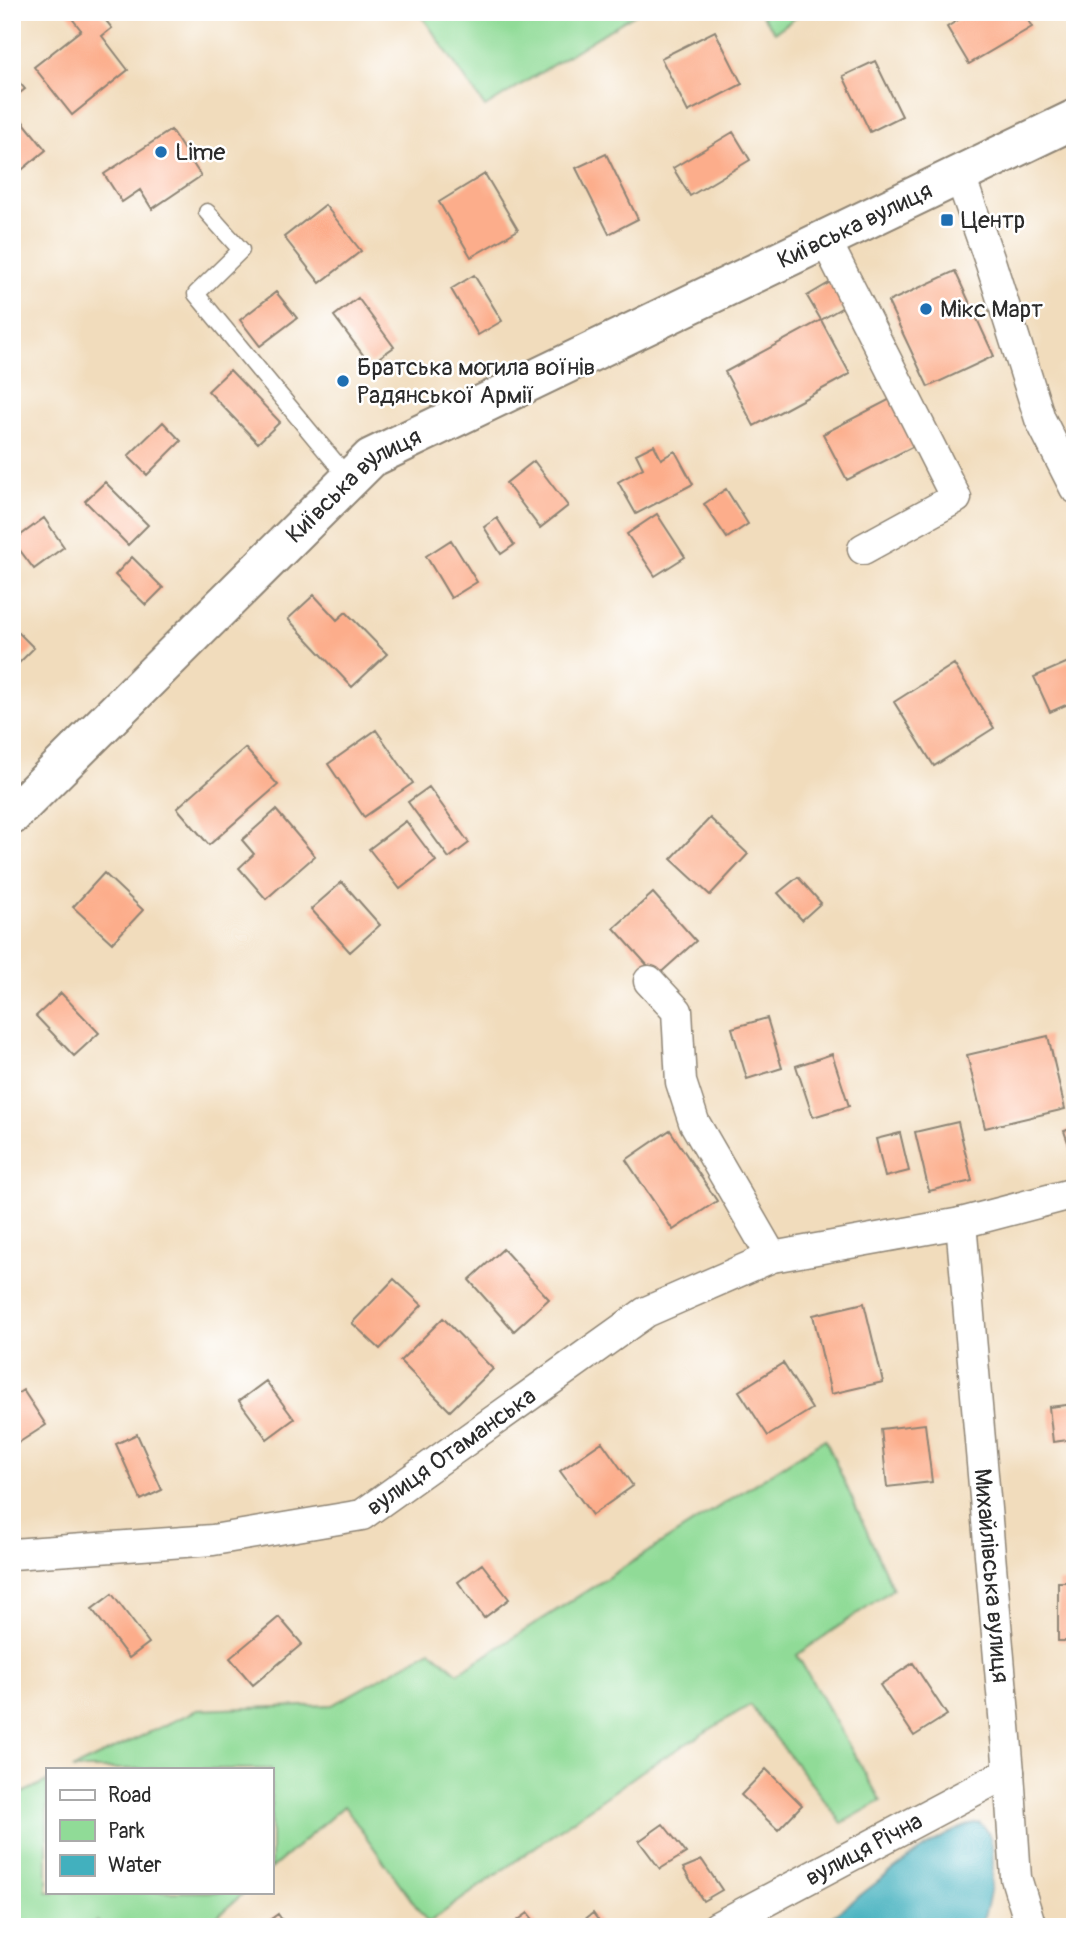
<svg xmlns="http://www.w3.org/2000/svg" width="1087" height="1939" font-family="Pangolin,sans-serif">
  <style>
    .green { fill: #90db97; stroke: #5e8361; stroke-width: 2 }
    .water { fill: #42b0be; stroke: #366e74; stroke-width: 2 }
    .building { fill: #fcad8b }
    .lines { fill: none; stroke-linecap: round; stroke-linejoin: round }
    .lane-casing { stroke: #8e8474; stroke-width: 19 }
    .street-casing { stroke: #8e8474; stroke-width: 33 }
    .secondary-casing { stroke: #8e8474; stroke-width: 42 }
    .lane { stroke: #fff; stroke-width: 16 }
    .street { stroke: #fff; stroke-width: 30 }
    .secondary { stroke: #fff; stroke-width: 38 }
    .poi-dot { fill: #1f6fb2; stroke: #fff; stroke-width: 2.5 }
    .labels { text-anchor: middle; dominant-baseline: central; stroke-width: 5; stroke-linejoin: round; paint-order: stroke }
    .poi-label { font-size: 24px; fill: #2b2b2b; stroke: #fff; text-anchor: start }
    .street-label { font-size: 24px; fill: #2b2b2b; stroke: #fff }
  </style>
  <rect width="100%" height="100%" fill="#fff"/>
  <filter id="ink" filterUnits="userSpaceOnUse"><feTurbulence type="fractalNoise" baseFrequency=".0143" numOctaves="2"/><feDisplacementMap in="SourceGraphic" scale="14" xChannelSelector="R" yChannelSelector="G"/><feConvolveMatrix kernelMatrix="1 2 1 2 8 2 1 2 1" color-interpolation-filters="sRGB"/></filter>
  <filter id="wash" filterUnits="userSpaceOnUse"><feTurbulence type="fractalNoise" baseFrequency=".00686" numOctaves="4" result="noise"/><feDisplacementMap in="SourceGraphic" scale="28" xChannelSelector="R" yChannelSelector="G"/><feGaussianBlur stdDeviation="1.57" result="paint"/><feColorMatrix in="noise" values="0 0 0 0 0 0 0 0 0 0 0 0 0 0 0 0 0 1.4 0 .05"/><feComposite in="paint" operator="in"/></filter>
  <g filter="url(#wash)">
    <rect width="100%" height="100%" fill="#f1dcbc"/>
    <!-- green -->
    <path class="green" d="M419 12H638L485 107Z
      M759 12H804L775 32Z
      M825 1439 893 1589 797 1655 881 1801 842 1823 750 1705 648 1767 428 1923 344 1806 271 1869V1769H72L197 1710 332 1705 431 1650 458 1673Z
      M47 1781V1892H245L205 1927H103L97 1921 90 1927H12V1798Z"/>
    <!-- water -->
    <path class="water" d="M979 1823C1004 1836 990 1905 980 1927H818C857 1901 937 1827 979 1823Z"/>
    <g id="blocks">
      <!-- building -->
      <path class="building" d="M67 12H99L112 28 102 36 128 70 72 115 34 67 81 30Z
        M971 12H1023L1032 27 969 64 947 27Z
        M715 31 742 84 688 112 661 58Z
        M875 61 902 116 870 132 843 76Z
        M12 74 25 89 12 99Z
        M16 113 46 150 12 178V116Z
        M171 130 201 176 152 209 140 190 122 202 104 174Z
        M733 132 750 160 690 196 673 168Z
        M606 154 638 219 609 234 576 168Z
        M485 174 518 230 471 257 439 202Z
        M325 205 361 251 320 283 284 237Z
        M955 271 994 356 928 387 888 302Z
        M474 275 502 321 478 335 451 289Z
        M834 280 848 304 821 320 807 296Z
        M276 292 297 318 260 346 240 320Z
        M358 298 394 347 370 364 334 316Z
        M821 320 850 374 754 426 725 372Z
        M230 370 280 422 258 443 208 391Z
        M900 394 924 441 847 480 823 434Z
        M163 422 181 441 147 475 128 456Z
        M654 445 661 459 675 451 693 484 636 514 618 482 643 468 636 454Z
        M534 461 568 506 540 528 506 483Z
        M105 482 148 525 128 545 85 501Z
        M726 489 748 524 727 538 704 504Z
        M657 514 685 557 655 576 627 534Z
        M44 518 64 547 34 569 13 541Z
        M497 518 514 545 501 554 484 527Z
        M451 540 477 582 451 598 426 556Z
        M132 557 163 588 146 605 115 575Z
        M314 595 337 620 346 612 387 654 352 687 288 619Z
        M12 626 34 648 12 670Z
        M1075 659V701L1050 712 1034 677Z
        M954 664 994 728 934 766 894 702Z
        M376 730 413 783 364 817 328 764Z
        M245 748 278 785 209 845 177 808Z
        M429 787 469 843 449 858 408 802Z
        M276 810 315 856 266 899 239 868 254 854 242 840Z
        M710 818 748 854 710 895 671 859Z
        M406 821 436 861 400 889 369 849Z
        M104 873 143 910 112 943 73 907Z
        M798 877 821 903 802 920 778 893Z
        M342 882 380 925 350 952 311 909Z
        M653 893 696 941 657 976 614 928Z
        M61 993 99 1033 74 1056 36 1016Z
        M767 1018 782 1068 747 1079 732 1028Z
        M1048 1036 1065 1109 985 1128 967 1055Z
        M832 1054 849 1106 813 1117 796 1066Z
        M958 1122 972 1181 929 1191 915 1132Z
        M1075 1127V1159H1074L1064 1131Z
        M670 1130 717 1201 673 1230 626 1160Z
        M900 1133 909 1171 885 1177 876 1139Z
        M503 1249 549 1299 514 1331 469 1280Z
        M394 1279 422 1305 380 1349 352 1323Z
        M864 1303 883 1382 831 1394 813 1315Z
        M443 1318 493 1369 450 1411 400 1361Z
        M783 1363 812 1409 768 1436 739 1391Z
        M266 1381 294 1419 267 1439 239 1401Z
        M23 1390 46 1425 12 1447V1397Z
        M1075 1404V1439L1053 1442 1049 1407Z
        M925 1424 932 1482 887 1487 881 1429Z
        M137 1434 162 1490 141 1500 116 1444Z
        M602 1442 633 1486 592 1515 560 1471Z
        M482 1564 509 1599 484 1618 458 1582Z
        M1058 1582H1075V1641H1058Z
        M112 1594 149 1643 129 1658 92 1609Z
        M279 1617 302 1644 253 1685 230 1658Z
        M913 1663 947 1715 914 1736 880 1685Z
        M766 1769 802 1805 778 1830 741 1795Z
        M663 1824 686 1853 660 1869 639 1841Z
        M702 1860 722 1890 703 1901 683 1868Z
        M528 1913 539 1927H509Z
        M593 1913 603 1927H575Z
        M278 1914 287 1927H260Z"/>
    </g>
  </g>
  <g filter="url(#ink)">
    <use href="#blocks" fill-opacity="0" stroke="#8e8474" stroke-width="2"/>
    <g class="lines">
      <defs>
        <path id="lane" d="M207 212 241 250 196 294 349 479"/>
        <g id="street">
          <path d="M959 173 991 264 1040 419 1075 488"/>
          <path d="M825 239 956 498 863 549"/>
          <path d="M649 981 677 1011 681 1082 694 1122 772 1257"/>
          <path id="s1" d="M961 1223 1009 1772 1016 1878 1031 1927"/>
          <path id="s2" d="M12 1554 213 1540 362 1515 646 1312 772 1257 961 1223 1075 1193"/>
          <path id="s3" d="M717 1927 1009 1772"/>
        </g>
        <g id="secondary">
          <path id="s4" d="M12 815 371 458 1075 119"/>
        </g>
      </defs>
      <!-- lane casing -->
      <use href="#lane" class="lane-casing"/>
      <!-- street casing -->
      <use href="#street" class="street-casing"/>
      <!-- secondary casing -->
      <use href="#secondary" class="secondary-casing"/>
      <!-- lane -->
      <use href="#lane" class="lane"/>
      <!-- street -->
      <use href="#street" class="street"/>
      <!-- secondary -->
      <use href="#secondary" class="secondary"/>
    </g>
  </g>
  <!-- markers -->
  <g class="poi-dot">
    <circle cx="161" cy="152" r="7"/>
    <rect x="940" y="213" width="14" height="14" rx="3.5"/>
    <circle cx="926" cy="309" r="7"/>
    <circle cx="343" cy="381" r="7"/>
  </g>
  <g class="labels">
    <!-- poi labels -->
    <g class="poi-label">
      <text x="175" y="152">Lime</text>
      <text x="961" y="220">Центр</text>
      <text x="940" y="309">Мікс Март</text>
      <text x="357" y="367">Братська могила воїнів<tspan x="357" dy="28">Радянської Армії</tspan></text>
    </g>
    <!-- street labels -->
    <g class="street-label">
      <text stroke="none"><textPath href="#s4" startOffset="1043">Київська вулиця</textPath></text>
      <text stroke="none"><textPath href="#s4" startOffset="476">Київська вулиця</textPath></text>
      <text stroke="none"><textPath href="#s2" startOffset="462">вулиця Отаманська</textPath></text>
      <text stroke="none"><textPath href="#s1" startOffset="354">Михайлівська вулиця</textPath></text>
      <text stroke="none"><textPath href="#s3" startOffset="166">вулиця Річна</textPath></text>
    </g>
  </g>
  <!-- margin -->
  <rect width="1087" height="1939" fill="none" stroke="#fff" stroke-width="42"/>
  <!-- legend -->
  <rect x="46" y="1768" width="228" height="126" fill="#ffffff" stroke="#aaaaaa" stroke-width="2"/>
  <rect x="60" y="1790" width="35" height="10" fill="#ffffff" stroke="#aaaaaa" stroke-width="2"/>
  <text x="108" y="1802" font-size="21" fill="#2b2b2b">Road</text>
  <rect x="60" y="1820" width="35" height="21" fill="#90db97" stroke="#aaaaaa" stroke-width="2"/>
  <text x="108" y="1838" font-size="21" fill="#2b2b2b">Park</text>
  <rect x="60" y="1855" width="35" height="21" fill="#42b0be" stroke="#aaaaaa" stroke-width="2"/>
  <text x="108" y="1872" font-size="21" fill="#2b2b2b">Water</text>
</svg>
